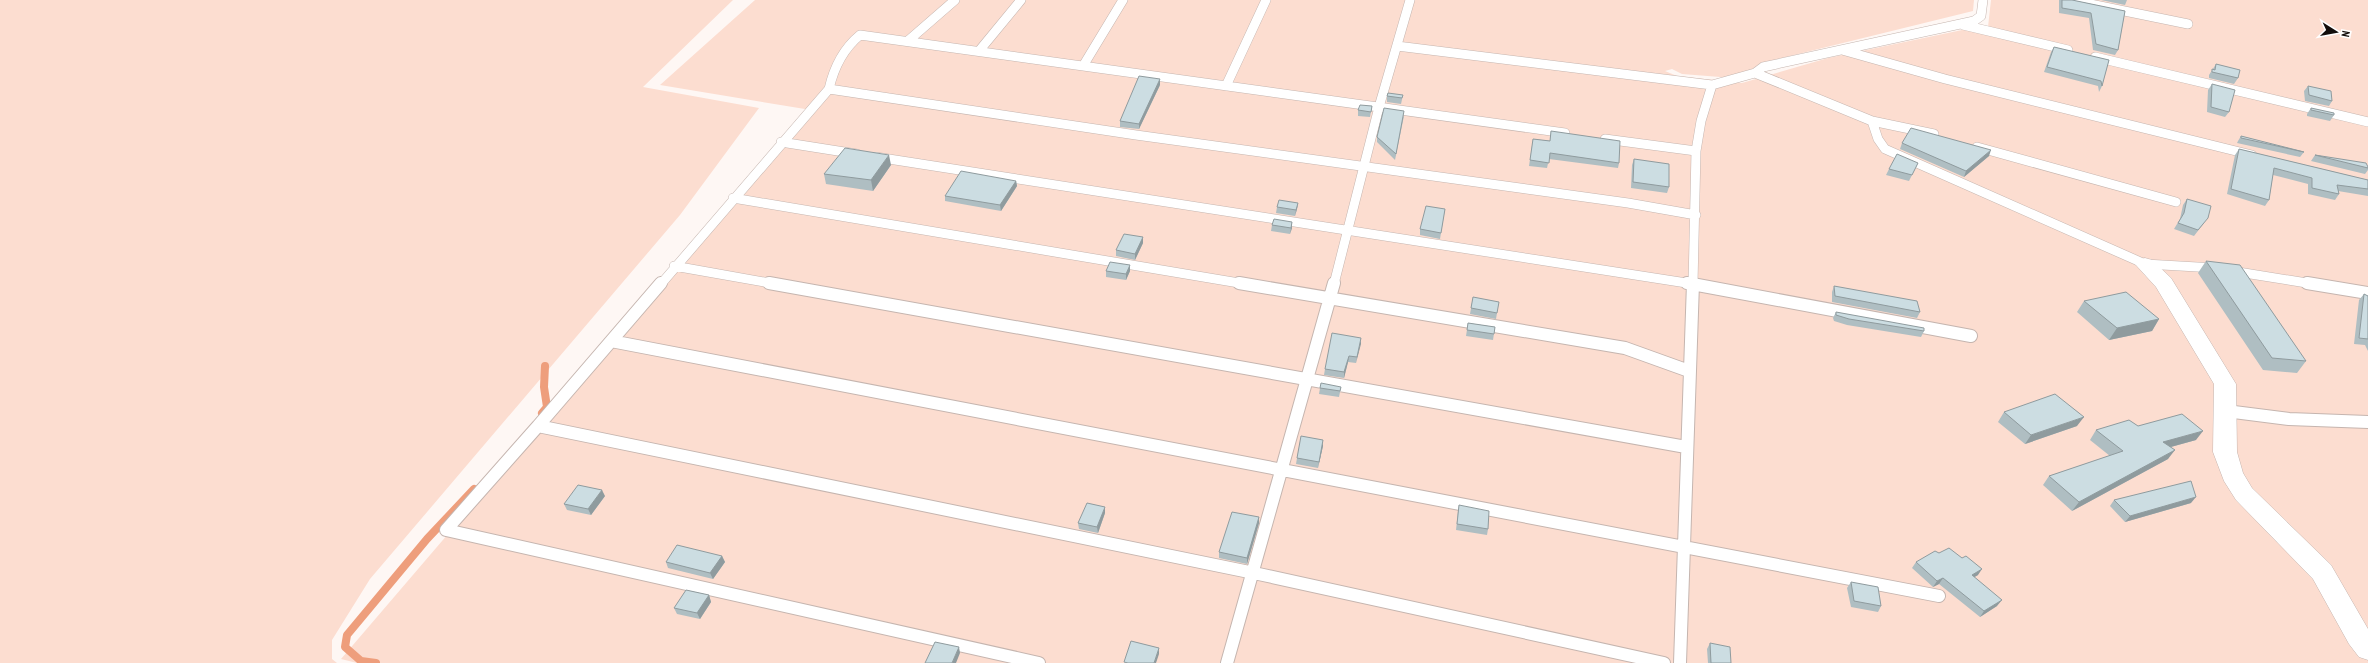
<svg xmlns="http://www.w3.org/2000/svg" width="2368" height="663" font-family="'PT Sans Narrow',sans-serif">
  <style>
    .green { fill: #fcddd0 }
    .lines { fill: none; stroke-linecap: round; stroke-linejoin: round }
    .stream { stroke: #ee9e7c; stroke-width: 8 }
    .service-far1-casing { stroke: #c5b5af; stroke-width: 10 }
    .service-casing { stroke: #c5b5af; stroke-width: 14 }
    .minor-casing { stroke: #c5b5af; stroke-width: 1 }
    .service-far1 { stroke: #fff; stroke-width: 9 }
    .service { stroke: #fff; stroke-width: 12 }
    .minor { fill: #fff; fill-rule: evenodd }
    .wall { fill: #afbec2 }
    .shaded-wall { fill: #8f9b9e }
    .building { fill: #ccdde2; stroke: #8f9b9e }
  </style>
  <rect width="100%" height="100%" fill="#fef7f4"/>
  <!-- green -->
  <path class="green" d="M0 0H733L643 87 759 108 680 215 370 579 332 640V659L337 663H0Z
    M755 0H1974L1973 11 1782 58 1760 64 1747 73 1733 78 1682 74 1672 69 1665 71 1677 76 1742 83 1828 58 1967 29 1988 27 1991 0H2368V663H357L341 659 811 110 660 85Z"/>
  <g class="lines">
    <!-- stream -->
    <path class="stream" d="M542 413 547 407 544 387 545 366
      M376 663 361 661 345 647 347 635 427 539 474 489"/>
    <defs>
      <path id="service-far1" d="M1983 0 1981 16 1974 21 1763 67 1755 73 1872 121 1878 139 1885 149 2145 264 2215 268
        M2071 0 2188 24
        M1963 25 2068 50
        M909 40 955 0
        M1397 46 1712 85
        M1842 50 1945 79 2252 155
        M979 51 1021 0
        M2095 57 2368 122
        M1083 66 1123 0
        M1226 86 1266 0
        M829 89 1136 135 1628 203 1696 215
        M1872 121 1934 134
        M1605 139 1696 151
        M781 142 857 154
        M1977 147 2176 202
        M876 157 1693 284
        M733 198 1245 284
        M674 266 775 284
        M2232 271 2313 284
        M661 284 829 89C834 67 843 49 860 35L1565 133
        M1334 284 1379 107 1410 0
        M1693 284 1696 151 1701 121 1712 85 1755 73"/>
      <path id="service" d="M661 283 538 426 1254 573 1664 663
        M769 283 1686 447
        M1239 283 1625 348 1689 371
        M1687 283 1971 336
        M2307 283 2368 293
        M611 341 1939 596
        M2226 411 2289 419 2368 422
        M538 426 446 530 1039 663
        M1227 663 1334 283
        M1680 663 1693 283"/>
      <path id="minor" d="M2145 258 2152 260 2171 278 2236 384 2237 452 2243 473 2252 488 2331 565 2368 629V660L2359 657 2349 644 2313 579 2236 500 2224 481 2213 452 2214 384 2156 287 2135 264 2138 260Z"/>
    </defs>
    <!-- service-far1 casing -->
    <use href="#service-far1" class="service-far1-casing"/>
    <!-- service casing -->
    <use href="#service" class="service-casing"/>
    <!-- minor casing -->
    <use href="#minor" class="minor-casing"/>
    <!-- service-far1 -->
    <use href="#service-far1" class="service-far1"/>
    <!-- service -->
    <use href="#service" class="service"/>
    <!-- minor -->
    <use href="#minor" class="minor"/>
  </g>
  <!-- wall -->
  <path class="wall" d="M2059 0H2072L2125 11 2118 50 2115 55 2093 50 2089 18 2059 13Z
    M2101 0H2127L2125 5Z
    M2054 47 2109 60 2102 86 2099 92 2098 86 2044 72 2051 52Z
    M2216 64 2238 78 2234 84 2209 78V75Z
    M2212 84 2229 112 2225 117 2207 112 2208 90Z
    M1160 85 1139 129 1120 127V121Z
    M2308 86 2332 101 2329 106 2305 101 2304 91Z
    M1403 95 1401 104 1387 102V96Z
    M1372 106 1370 117 1358 116V110Z
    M2311 108 2334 115 2330 121 2307 116V114Z
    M1404 116 1395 160 1377 142V137Z
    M1551 131 1619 163 1618 168 1549 159 1547 168 1529 166 1533 139 1550 141Z
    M2241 136 2304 152 2300 157 2237 143 2238 141Z
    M1902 143 1989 156 1964 177 1900 149Z
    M2239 149 2368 180V196L2338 191 2339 194 2335 200 2308 194V184L2273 175 2269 200 2265 206 2227 194 2235 155Z
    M2315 155 2368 167V170L2365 174 2311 161Z
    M1634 159 1669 187 1667 193 1631 188 1632 165Z
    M1918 163 1909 181 1886 175 1889 169Z
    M891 165 873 191 826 184 824 174Z
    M1016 181 1017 186 1001 211 945 201V196Z
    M2187 199 2204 223 2194 236 2174 229 2180 219 2183 205Z
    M1298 203 1297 209 1295 216 1276 213 1277 207Z
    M1445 209 1440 239 1420 235V229Z
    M1292 222V228L1290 234 1271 231 1272 225Z
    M1143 237V243L1135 260 1116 256V250Z
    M2206 261 2306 361 2297 373 2263 370 2198 273Z
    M1130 265V271L1126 280 1106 277V271Z
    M1834 286 1920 312 1917 318 1832 302V292Z
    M2364 294 2368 296V351L2365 345 2354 344 2359 300Z
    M1473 297 1497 313 1496 319 1470 314Z
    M2084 301 2159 319 2152 331 2109 340 2077 312Z
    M1836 312 1924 331 1921 337 1847 325 1834 321 1833 318Z
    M1468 323 1495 327 1493 340 1466 336Z
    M1361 338 1356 363 1348 362 1344 378 1324 375 1325 369Z
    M1341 387 1339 397 1319 394 1320 388Z
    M2004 412 2077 426 2025 444 1998 422Z
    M2138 426 2196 440 2171 447 2168 459 2072 511 2043 485 2049 476 2110 456 2090 440 2096 430Z
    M1323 446 1318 468 1296 464 1297 458Z
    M605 496 591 515 567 510 564 504Z
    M2114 500 2191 503 2125 522 2110 506Z
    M1459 505 1488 529 1487 535 1456 530 1458 511Z
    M1105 513 1098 533 1079 529 1078 523Z
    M1259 517V523L1247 564 1219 558V552Z
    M1939 553 1978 575 1974 577 1997 606 1980 617 1939 584 1933 587 1912 568 1916 562Z
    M722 556 725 562 713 579 668 568 666 562Z
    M1851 582 1881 606 1878 612 1851 607 1847 588Z
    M709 595 711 602 700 619 677 614 674 608Z
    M1710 643 1731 663H1708L1707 649Z"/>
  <!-- shaded-wall -->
  <path class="shaded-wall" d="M1160 79V85L1139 129V124Z
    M1991 150 1989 156 1964 177 1966 171Z
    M889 155 891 165 873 191 871 180Z
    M1016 181 1017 186 1001 211 1000 205Z
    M1298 203 1297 209 1295 216 1296 210Z
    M1292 222V228L1290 234Z
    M1143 237V243L1135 260V254Z
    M1130 265V271L1126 280V274Z
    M2159 319 2152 331 2109 340 2117 328Z
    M1361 338V344L1356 363 1357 357Z
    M1349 356 1348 362 1344 378V372Z
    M2084 417 2077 426 2025 444 2031 435Z
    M2203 431 2196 440 2156 451 2163 442Z
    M1323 440V446L1318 468 1319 462Z
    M2175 450 2168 459 2072 511 2079 502Z
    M602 490 605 496 591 515 588 509Z
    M2196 497 2191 503 2125 522 2130 516Z
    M1105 507V513L1098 533 1097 527Z
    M1259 517V523L1247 564V558Z
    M722 556 725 562 713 579 710 573Z
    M1982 569 1978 575 1968 581 1972 575Z
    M1943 578 1939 584 1933 587 1937 581Z
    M709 595 711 602 700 619 697 613Z
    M2002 600 1997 606 1980 617 1984 611Z
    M959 647 960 653 956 663H952Z
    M1159 648V654L1156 663H1154Z"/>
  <!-- building -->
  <path class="building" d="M2062 0H2072L2125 11 2118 50 2096 44 2091 13 2062 8Z
    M2054 47 2109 60 2102 86 2101 81 2047 67Z
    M2216 64 2240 70 2238 78 2212 72V69L2215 70Z
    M1139 76 1160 79 1139 124 1120 121Z
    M2212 84 2235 90 2229 112 2211 107Z
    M2308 86 2331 91 2332 101 2309 95Z
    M1388 93 1403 95 1402 98 1387 96Z
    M1360 105 1372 106 1371 112 1358 110Z
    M1384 108 1404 111 1396 154 1377 137Z
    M2311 108 2334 113V115L2311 110Z
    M1911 128 1991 150 1966 171 1902 143Z
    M1551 131 1620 141 1619 163 1550 153 1549 163 1530 160 1533 139 1550 141Z
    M2241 136 2304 152 2241 138Z
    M845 148 889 155 871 180 824 174Z
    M2239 149 2368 180V189L2337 185 2339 194 2312 188V178L2274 168 2269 200 2231 189Z
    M1897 154 1918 163 1912 175 1889 169Z
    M2315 155 2366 163 2368 167V168Z
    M1634 159 1669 164V187L1633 182Z
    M961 171 1016 181 1000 205 945 196Z
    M2187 199 2211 206 2208 218 2198 230 2178 223 2184 213Z
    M1279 200 1298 203 1296 210 1277 207Z
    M1426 206 1445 209 1441 233 1420 229Z
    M1274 219 1292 222 1291 228 1272 225Z
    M1124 234 1143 237 1135 254 1116 250Z
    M2206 261 2240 265 2306 361 2272 358Z
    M1110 262 1130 265 1126 274 1106 271Z
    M1834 286 1917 301 1920 312 1835 296Z
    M2126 292 2159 319 2117 328 2084 301Z
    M2364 294 2368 296V339L2359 338Z
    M1473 297 1499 302 1497 313 1471 308Z
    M1836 312 1924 328V331L1849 319 1836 315Z
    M1468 323 1495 327 1494 334 1467 330Z
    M1332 333 1361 338 1357 357 1349 356 1344 372 1325 369Z
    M1321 383 1341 387 1340 391 1320 388Z
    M2055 394 2084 417 2031 435 2004 412Z
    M2182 414 2203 431 2163 442 2175 450 2079 502 2049 476 2123 451 2096 430 2129 420 2138 426Z
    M1301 436 1323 440 1319 462 1297 458Z
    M2191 481 2196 497 2130 516 2114 500Z
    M578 485 602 490 588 509 564 504Z
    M1087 503 1105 507 1097 527 1078 523Z
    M1459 505 1489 511 1488 529 1457 524Z
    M1232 512 1259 517 1247 558 1219 552Z
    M677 545 722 556 710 573 666 562Z
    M1949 548 1962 558 1966 556 1982 569 1972 575 2002 600 1984 611 1943 578 1937 581 1916 562 1935 551 1939 553Z
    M1851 582 1878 587 1881 606 1854 601Z
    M686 590 709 595 697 613 674 608Z
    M1131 641 1159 648 1154 663H1128L1124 662Z
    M935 642 959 647 952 663H925Z
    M1710 643 1730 647 1731 663H1711Z"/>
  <!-- north arrow -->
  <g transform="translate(2336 32) rotate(101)" stroke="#ffffff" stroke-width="3" paint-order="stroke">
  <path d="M0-3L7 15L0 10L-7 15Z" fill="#120d0b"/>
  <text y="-6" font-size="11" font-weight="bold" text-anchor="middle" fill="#120d0b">N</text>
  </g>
</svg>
